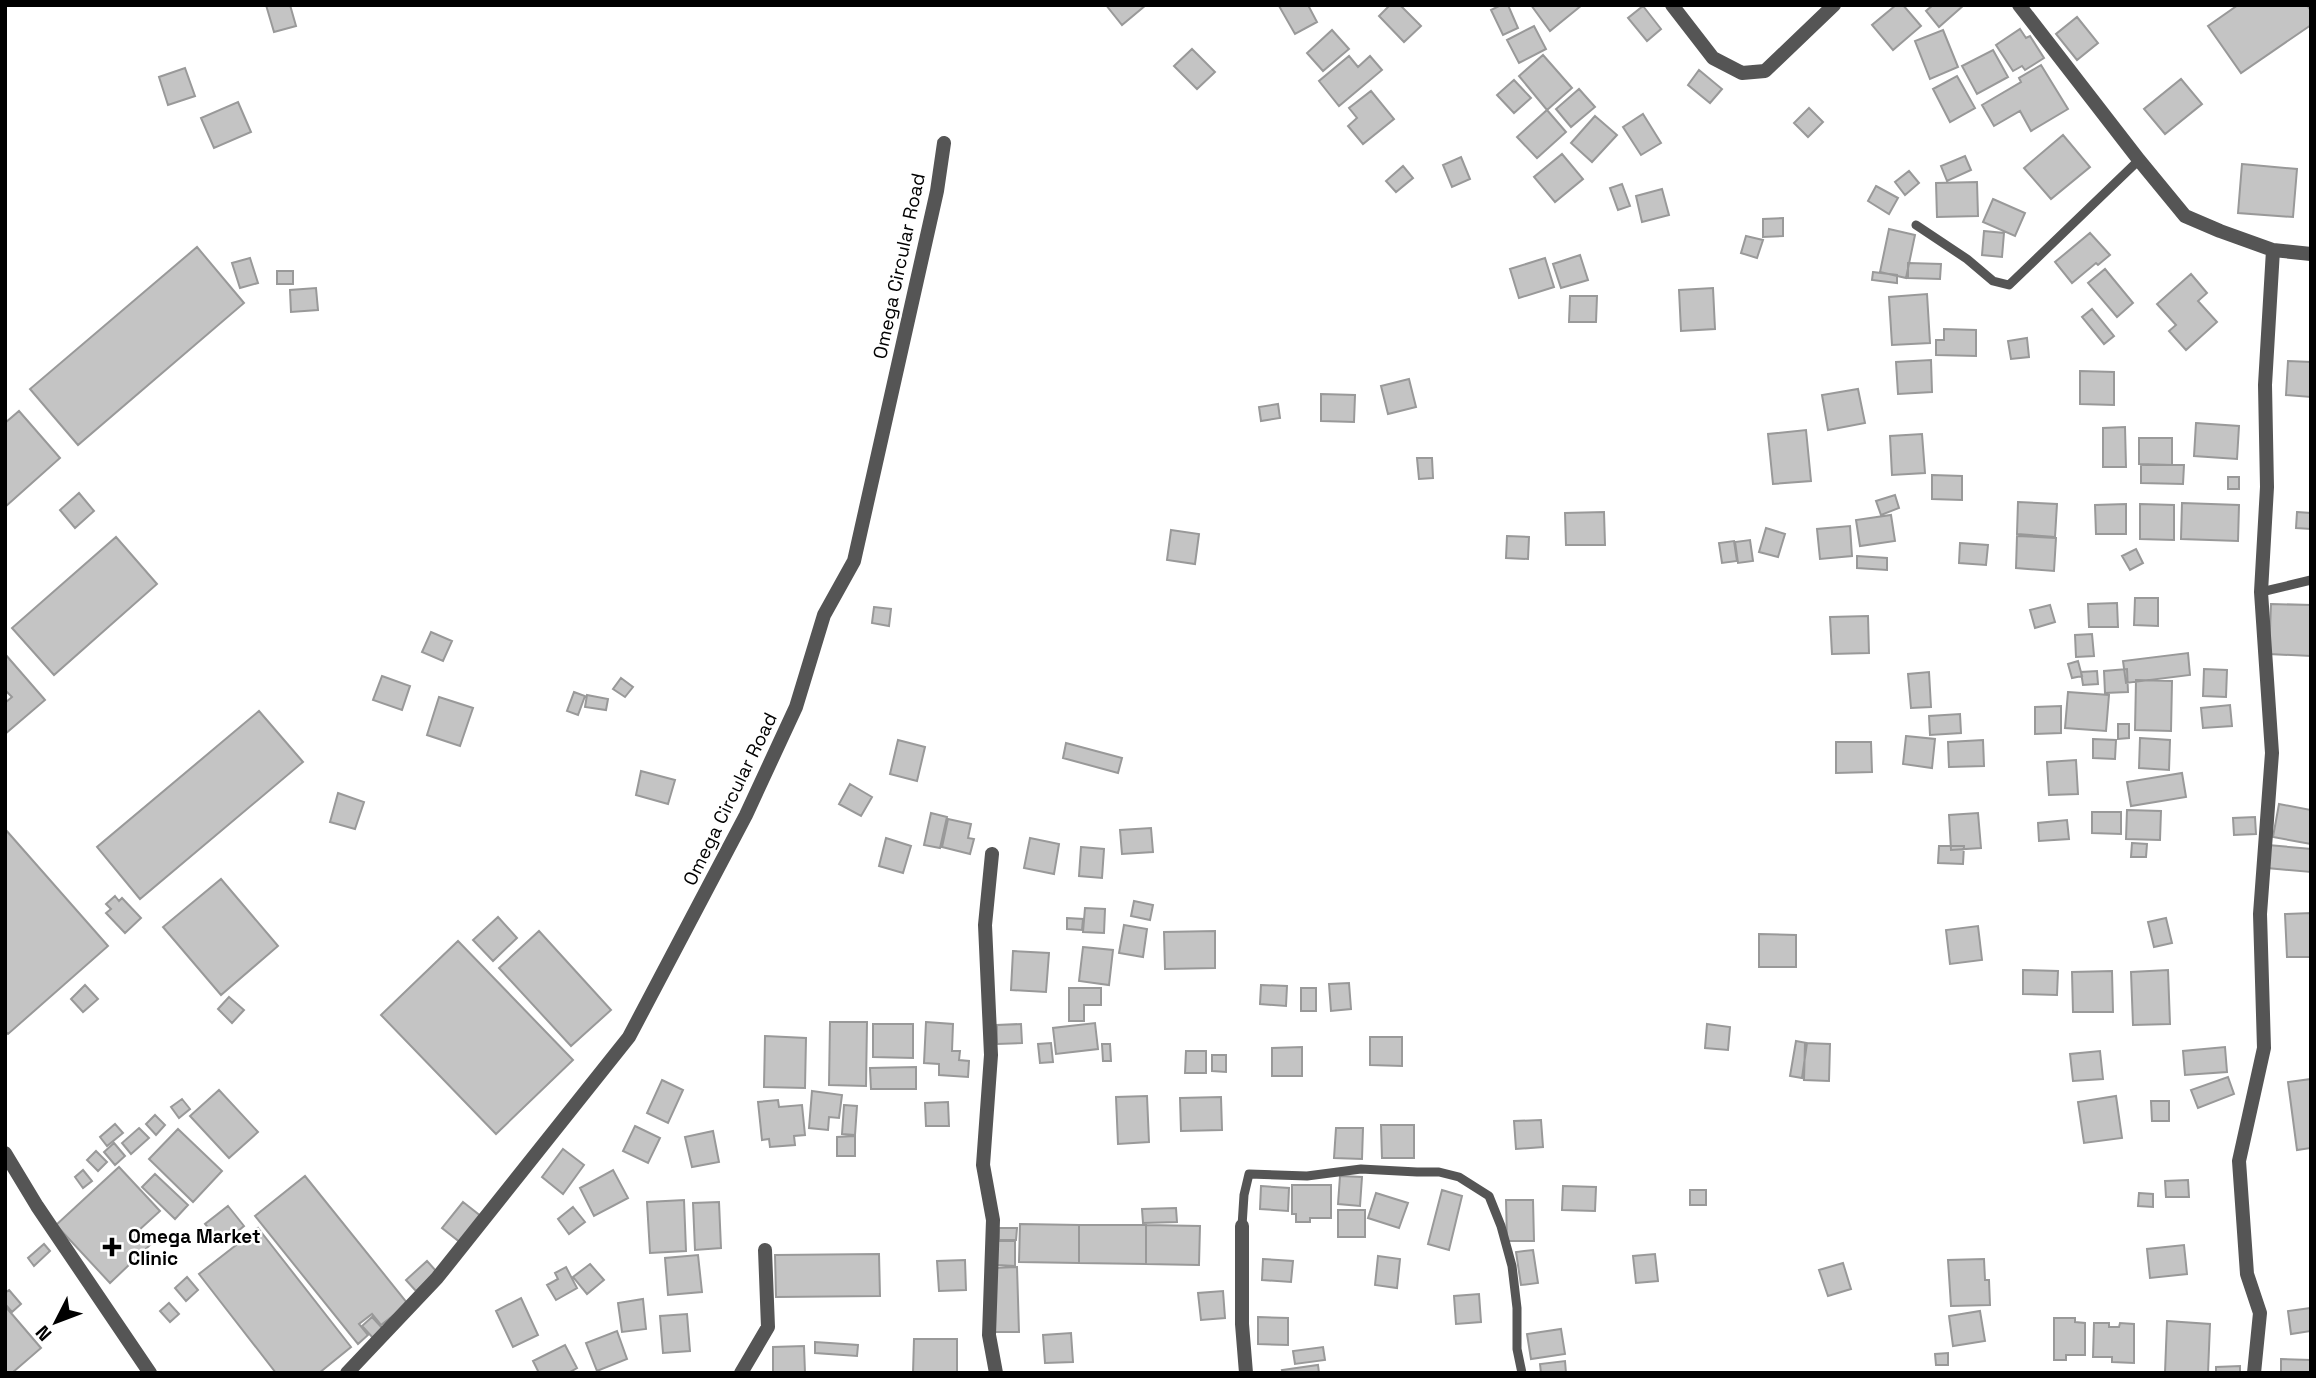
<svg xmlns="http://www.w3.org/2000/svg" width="2316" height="1378" font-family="'Space Grotesk',sans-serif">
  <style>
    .building { fill: #c4c4c4; stroke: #999; stroke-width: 2 }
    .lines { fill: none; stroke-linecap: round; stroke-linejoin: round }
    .service { stroke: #555; stroke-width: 9 }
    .minor { stroke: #555; stroke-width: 14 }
    .poi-dot { fill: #000; stroke: #fff; stroke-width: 2.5 }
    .labels { text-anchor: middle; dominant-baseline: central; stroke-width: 5; stroke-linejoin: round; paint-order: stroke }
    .street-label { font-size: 19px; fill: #000; stroke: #fff }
    .poi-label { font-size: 19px; font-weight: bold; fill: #000; stroke: #fff; text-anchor: start }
  </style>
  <rect width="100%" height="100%" fill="#fff"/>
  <!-- building -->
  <path class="building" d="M266 5H290L296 26 274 32Z
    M1106 5H1146L1122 25Z
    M1281 5H1308L1317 22 1295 34 1279 6Z
    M1390 5H1400L1421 26 1404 42 1379 16Z
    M1501 5H1508L1518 28 1503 35 1491 10Z
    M1531 5H1582L1550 31Z
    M1896 5H1903L1921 26 1893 50 1872 25Z
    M1933 5H1964L1939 27 1926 11Z
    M2238 5H2307L2311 11V25L2241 73 2208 26Z
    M1643 6 1661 29 1647 41 1628 18Z
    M2077 17 2098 43 2077 60 2056 34Z
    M1534 26 1546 49 1519 63 1507 40Z
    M2020 29 2026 38 2030 36 2044 58 2025 70 2022 66 2013 71 1996 45Z
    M1332 30 1349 49 1323 71 1307 53Z
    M1943 30 1958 67 1930 79 1915 41Z
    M1192 49 1215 72 1197 89 1174 66Z
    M1993 50 2008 77 1977 94 1962 66Z
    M1543 55 1572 88 1547 110 1519 76Z
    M1349 56 1358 67 1370 56 1382 70 1339 106 1319 81Z
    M2041 65 2068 109 2031 131 2020 111 1994 126 1982 105 2021 82 2019 78Z
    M185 68 195 96 168 105 159 77Z
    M1699 70 1722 89 1710 103 1688 85Z
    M1957 76 1975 108 1950 122 1933 89Z
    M2181 79 2202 104 2165 134 2144 109Z
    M1514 80 1531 98 1514 113 1497 95Z
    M1579 89 1595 107 1571 127 1556 109Z
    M1371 91 1394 119 1363 144 1348 126 1357 118 1349 108Z
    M238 102 251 132 214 148 201 118Z
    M1809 108 1823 122 1808 137 1794 123Z
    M1547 110 1566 132 1537 158 1517 137Z
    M1643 114 1661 143 1641 155 1623 127Z
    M1595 116 1617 135 1592 162 1571 143Z
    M2063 135 2090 167 2051 199 2024 168Z
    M1562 154 1583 179 1555 202 1534 177Z
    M1965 156 1971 170 1947 181 1941 166Z
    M1461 157 1470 179 1452 187 1443 165Z
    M2242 164 2297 169 2293 217 2238 213Z
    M1403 166 1413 178 1396 192 1386 181Z
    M1909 171 1919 183 1905 195 1895 182Z
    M1977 182 1978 216 1937 217 1936 183Z
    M1622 184 1630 206 1618 210 1610 188Z
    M1876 186 1898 198 1889 214 1868 201Z
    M1662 189 1669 215 1642 222 1636 196Z
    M1993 199 2025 213 2015 236 1983 222Z
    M1783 218V236L1763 237V219Z
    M1889 229 1915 235 1906 278 1880 272Z
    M1984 231 2004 233 2002 257 1982 255Z
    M2090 233 2110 255 2098 265 2096 263 2072 283 2055 262Z
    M1746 236 1763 240 1757 258 1741 253Z
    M197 247 244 303 78 445 30 389Z
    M1580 255 1588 280 1561 288 1553 264Z
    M250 258 258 283 240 288 232 263Z
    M1545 258 1554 287 1519 298 1510 269Z
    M1908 263 1941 264 1940 279 1908 278Z
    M2105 269 2133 303 2117 317 2088 283Z
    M277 271H293V284H277Z
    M1873 272 1897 275V283L1872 280Z
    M2191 274 2207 293 2198 301 2217 322 2186 350 2169 331 2176 325 2157 304Z
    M316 288 318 310 291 312 290 290Z
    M1713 288 1715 329 1681 331 1679 290Z
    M1927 294 1930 343 1892 345 1889 297Z
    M1570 296H1597L1596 322H1569Z
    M2092 309 2114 336 2104 344 2082 317Z
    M1944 329 1976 330V356L1936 355V340H1944Z
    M2027 338 2029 357 2011 359 2008 341Z
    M1931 360 1932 392 1898 394 1896 362Z
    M2288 361 2311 362V397L2286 395Z
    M2080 371 2114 372V405L2080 404Z
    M1409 379 1416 407 1388 414 1381 386Z
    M1858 389 1865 423 1828 430 1822 395Z
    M1321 394 1355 395 1354 422 1321 421Z
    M1278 404 1280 418 1261 421 1259 407Z
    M19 411 60 458 5 507V423Z
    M2196 423 2239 426 2237 459 2194 456Z
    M2125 427 2126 467H2103V428Z
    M1806 430 1811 481 1773 484 1768 434Z
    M1922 434 1925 473 1892 475 1890 436Z
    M2139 438H2172V465L2139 464Z
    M1417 458H1432L1433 478 1419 479Z
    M2141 465H2184L2183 484 2141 483Z
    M1932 475 1962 476V500L1932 499Z
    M2228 477H2239V489H2228Z
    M79 493 94 511 75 528 60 510Z
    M1895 495 1899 508 1881 515 1876 501Z
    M2018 502 2057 504 2055 537 2017 534Z
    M2182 503 2239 505 2238 541 2181 539Z
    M2126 504V534H2096L2095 505Z
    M2140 504 2174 505V540L2140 539Z
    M1604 512 1605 545H1566L1565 513Z
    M2297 512 2311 513V529L2296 528Z
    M1891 515 1895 541 1860 546 1856 520Z
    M1850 526 1852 556 1820 559 1817 529Z
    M1766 528 1785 534 1778 557 1759 552Z
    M1171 530 1199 534 1195 564 1167 560Z
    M1507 536 1529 537 1528 559 1506 558Z
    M2017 536 2056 538 2054 571 2016 568Z
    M116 537 157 584 54 675 12 628Z
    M1750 540 1753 561 1738 563 1735 542Z
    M1734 541 1737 561 1722 563 1719 543Z
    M1960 543 1988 545 1986 565 1959 563Z
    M2136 549 2143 563 2130 570 2122 556Z
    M1857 556 1887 558V570L1857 568Z
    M2135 598H2158V626L2134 625Z
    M2117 603 2118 627H2089L2088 604Z
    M2271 604 2311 605V656L2269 654Z
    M2050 605 2055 622 2035 628 2030 610Z
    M874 607 891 609 889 626 872 623Z
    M1868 616 1869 653 1832 654 1830 617Z
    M431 632 452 641 443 661 422 652Z
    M2092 634 2094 656 2076 657 2075 635Z
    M2188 653 2190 675 2126 683 2123 661Z
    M5 654 45 700 5 734V703L12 697 5 690Z
    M2078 661 2082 676 2072 678 2068 664Z
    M2127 669 2128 692 2105 693 2104 671Z
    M2204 669 2227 670 2226 697 2203 696Z
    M2097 671 2098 684 2083 685 2081 672Z
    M1929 672 1931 707 1911 708 1908 674Z
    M382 676 410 686 402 710 373 700Z
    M621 678 633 687 625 697 613 689Z
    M2136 680 2172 681 2171 731 2135 730Z
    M574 692 585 696 578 715 567 711Z
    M2068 692 2109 695 2106 731 2065 728Z
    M587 695 608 699 606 710 585 707Z
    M439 697 473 708 460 746 427 735Z
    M2230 705 2232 726 2203 728 2201 708Z
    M2061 706V733L2035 734V707Z
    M259 711 303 762 140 899 97 847Z
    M1960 714 1961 733 1930 735 1929 716Z
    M2118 724H2129V738L2118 739Z
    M1906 736 1935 739 1932 768 1903 764Z
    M2140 738 2170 740 2169 770 2139 768Z
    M2093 739 2116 740 2115 759 2093 758Z
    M898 740 925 747 917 781 890 774Z
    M1983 740 1984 766 1949 767 1948 742Z
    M1836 742H1871L1872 772 1836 773Z
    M1066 743 1122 758 1118 773 1063 758Z
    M2076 760 2078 794 2049 795 2047 762Z
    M641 771 675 780 668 804 636 795Z
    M2182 773 2186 797 2131 806 2127 782Z
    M850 784 872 797 861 816 839 804Z
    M338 793 364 802 355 829 330 822Z
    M2279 804 2311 810V844L2273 837Z
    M2127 810 2161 811 2160 840 2126 839Z
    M2092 812H2121V834L2092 833Z
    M931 813 947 817 940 848 924 845Z
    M1978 813 1981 848 1951 850 1949 815Z
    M2255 817 2256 834 2234 835 2233 818Z
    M948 819 971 824 968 838 974 839 970 854 942 847Z
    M2067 820 2069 839 2039 841 2038 823Z
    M1151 828 1153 852 1122 854 1120 830Z
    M5 829 108 946 8 1034 5 1031Z
    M886 838 911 846 903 873 879 866Z
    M1030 838 1059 844 1054 874 1024 868Z
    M2132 843 2147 844 2146 857H2131Z
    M2268 845 2311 849V872L2267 868Z
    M1939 846H1964L1963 864 1938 863Z
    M1081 847 1104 849 1102 878 1079 876Z
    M221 879 278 946 221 995 163 927Z
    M115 896 119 901 122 898 141 918 125 933 106 913 111 909 106 904Z
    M1134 901 1153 905 1150 920 1131 916Z
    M1085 908 1105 909 1104 933 1083 932Z
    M2311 913V957H2287L2285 914Z
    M498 917 517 938 493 961 473 940Z
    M1067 918 1083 919 1082 930 1067 929Z
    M2166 918 2172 943 2154 947 2148 922Z
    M1124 925 1147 929 1143 957 1119 953Z
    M1978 926 1982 960 1950 964 1946 930Z
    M539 931 611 1010 571 1046 499 968Z
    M1215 931V968L1165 969 1164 932Z
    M1759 934 1796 935V967H1759Z
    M458 941 573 1060 496 1134 381 1015Z
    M1083 947 1113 950 1109 985 1079 981Z
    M1013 951 1049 953 1046 992 1011 990Z
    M2023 970 2058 971 2057 995 2023 994Z
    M2168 970 2170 1024 2133 1025 2131 972Z
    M2112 971 2113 1012H2073L2072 972Z
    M1349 983 1351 1009 1331 1011 1329 984Z
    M85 985 98 999 83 1012 71 999Z
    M1261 985 1287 986 1286 1006 1260 1004Z
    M1069 988H1101V1005H1084V1021H1069Z
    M1301 988H1316V1011H1301Z
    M229 997 244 1010 232 1023 218 1009Z
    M830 1022H867L866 1086 829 1085Z
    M926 1022 953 1024 952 1051H960L959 1060 969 1061 968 1077 939 1075V1064L924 1063Z
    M1095 1023 1098 1049 1056 1054 1053 1028Z
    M873 1024H913V1058L873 1057Z
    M1021 1024 1022 1043 997 1044V1025Z
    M1707 1024 1730 1027 1728 1050 1705 1048Z
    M765 1036 806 1038 805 1088 764 1087Z
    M1370 1037H1402V1066L1370 1065Z
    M1796 1041 1807 1043 1802 1078 1790 1076Z
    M1051 1043 1053 1062 1040 1063 1038 1044Z
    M1805 1043 1830 1044 1829 1081 1804 1080Z
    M1102 1044H1110L1111 1061H1103Z
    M1302 1047V1076H1272V1048Z
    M2225 1047 2227 1072 2185 1075 2183 1051Z
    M1186 1051H1206V1073H1185Z
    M2100 1051 2103 1079 2073 1081 2070 1054Z
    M1212 1055H1226V1072L1212 1071Z
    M916 1067V1089H871L870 1068Z
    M2228 1077 2234 1094 2198 1108 2191 1090Z
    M2311 1079V1148L2297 1150 2288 1082Z
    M662 1080 683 1090 668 1123 647 1113Z
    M219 1090 258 1132 229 1158 190 1116Z
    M812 1091 842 1095 839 1118 829 1117 828 1130 809 1128Z
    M1147 1096 1149 1142 1118 1144 1116 1097Z
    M2116 1096 2122 1138 2084 1143 2078 1102Z
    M1221 1097 1222 1130 1181 1131 1180 1098Z
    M182 1099 190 1109 179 1118 171 1107Z
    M778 1100 779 1107 802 1105 805 1135 794 1136 795 1145 770 1147 769 1139 762 1140 758 1102Z
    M2151 1101H2169V1121H2152Z
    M948 1102 949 1126H926L925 1103Z
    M844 1105 857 1106 855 1135 842 1134Z
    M155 1115 165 1125 156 1135 146 1124Z
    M1541 1120 1543 1147 1516 1149 1514 1121Z
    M115 1124 123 1133 107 1146 100 1137Z
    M1381 1125H1414V1158H1382Z
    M635 1126 660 1138 648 1163 623 1151Z
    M139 1128 149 1138 131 1154 122 1143Z
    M1336 1128H1363L1362 1159 1334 1158Z
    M178 1129 222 1171 193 1202 149 1159Z
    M713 1131 719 1162 692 1167 685 1137Z
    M855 1136V1156H837V1137Z
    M114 1143 125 1156 115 1165 104 1152Z
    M563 1149 584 1165 563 1194 542 1177Z
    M96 1151 107 1162 98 1171 87 1160Z
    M119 1167 160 1211 138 1231 151 1244 110 1283 56 1225Z
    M83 1170 92 1181 83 1188 75 1177Z
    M613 1170 628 1198 594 1216 580 1188Z
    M155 1174 188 1205 175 1219 142 1187Z
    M305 1176 408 1304 381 1325 372 1314 359 1324 368 1335 358 1344 255 1216Z
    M1340 1176 1362 1177 1360 1206 1338 1204Z
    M2188 1180 2189 1197H2166L2165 1181Z
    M1292 1185H1331V1218H1310V1222H1296V1214H1292Z
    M1261 1186 1289 1188 1288 1211 1260 1209Z
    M1563 1186 1596 1187 1595 1211 1562 1210Z
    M1442 1190 1462 1196 1449 1250 1428 1244Z
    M1690 1190H1706V1205H1690Z
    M1376 1193 1408 1203 1399 1228 1368 1218Z
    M2139 1193 2153 1194V1207L2138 1206Z
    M684 1200 686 1251 650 1253 647 1202Z
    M1506 1200H1533L1534 1241H1507Z
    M463 1202 482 1217 461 1243 442 1228Z
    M719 1202 721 1248 695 1250 693 1203Z
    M228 1206 244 1226 222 1244 205 1224Z
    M573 1207 585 1222 569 1234 558 1219Z
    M1176 1208 1177 1222 1143 1223 1142 1209Z
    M1338 1210H1365V1237H1338Z
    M1020 1224 1079 1225V1263L1019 1262Z
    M1079 1225H1146V1264L1079 1263Z
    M1146 1225 1200 1226 1199 1265 1146 1264Z
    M258 1228 351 1347 319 1373H276L199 1274Z
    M999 1228H1017L1016 1240H999Z
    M997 1241H1015V1266L997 1265Z
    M44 1244 50 1251 34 1266 28 1258Z
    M2184 1245 2187 1274 2150 1278 2147 1249Z
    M1533 1250 1538 1283 1521 1285 1516 1252Z
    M879 1254 880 1296 776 1297 775 1255Z
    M1655 1254 1658 1281 1636 1283 1633 1256Z
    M698 1255 702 1292 668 1295 665 1258Z
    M1378 1256 1400 1259 1397 1288 1375 1285Z
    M1263 1259 1293 1261 1291 1282 1262 1280Z
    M1984 1259 1985 1280H1989L1990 1305 1951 1306 1948 1260Z
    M965 1260 966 1290 939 1291 937 1261Z
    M427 1261 437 1272 416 1291 406 1280Z
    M1843 1263 1851 1289 1828 1296 1819 1270Z
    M590 1264 604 1280 587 1294 573 1277Z
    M566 1267 577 1288 556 1300 547 1285 558 1279 555 1273Z
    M1017 1267 1019 1332H995L993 1268Z
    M187 1277 198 1290 186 1301 175 1288Z
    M9 1290 21 1304 12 1312 5 1304V1293Z
    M1223 1291 1225 1318 1201 1320 1198 1293Z
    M1479 1294 1481 1322 1456 1324 1454 1296Z
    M521 1298 538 1335 513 1347 496 1311Z
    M643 1299 646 1329 622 1332 618 1303Z
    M169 1303 179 1314 170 1322 160 1311Z
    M5 1306 41 1348 12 1373H5Z
    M2311 1308V1331L2291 1334 2288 1311Z
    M1980 1311 1985 1341 1953 1346 1949 1316Z
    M687 1314 690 1351 663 1353 660 1316Z
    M372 1317 385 1331 375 1340 362 1326Z
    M1258 1317 1288 1318V1345L1258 1344Z
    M2054 1318H2075V1322L2085 1323V1355H2066V1360H2054Z
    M2167 1321 2210 1324 2208 1373H2165Z
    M2094 1323H2109V1327H2119L2120 1323 2134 1324V1363L2112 1362V1357H2093Z
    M1561 1329 1565 1354 1531 1359 1527 1334Z
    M617 1331 627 1359 597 1371 586 1343Z
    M1071 1333 1073 1362 1045 1363 1043 1335Z
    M914 1339H957V1373H913Z
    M815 1342 858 1345 857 1356 815 1353Z
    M565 1345 577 1368 568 1373H539L533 1361Z
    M804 1346 805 1373H773V1347Z
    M1323 1347 1325 1360 1295 1364 1293 1351Z
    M1948 1353V1365H1936L1935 1354Z
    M2281 1359 2311 1360V1373H2281Z
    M1565 1361 1566 1373H1541L1540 1364Z
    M1318 1365 1319 1373H1283L1282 1370Z
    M2240 1366V1373H2216V1367Z"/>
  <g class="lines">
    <!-- service -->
    <path class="service" d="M1916 225 1967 259 1993 281 2009 285 2139 160
      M2261 592 2311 580
      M1242 1226 1244 1195 1249 1174 1307 1176 1361 1169 1417 1172H1439L1459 1177 1489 1196 1501 1226 1512 1266 1517 1308V1349L1522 1373"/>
    <!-- minor -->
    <path class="minor" d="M1672 5 1713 58 1742 73 1765 71 1834 5
      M2019 5 2139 160 2185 216 2220 231 2273 250 2311 254
      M992 854 985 925 991 1055 983 1165 993 1220 989 1335 996 1373
      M5 1153 37 1206 150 1373
      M1242 1226V1324L1246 1373
      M347 1373 437 1278 629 1037 746 815 796 707 824 615 854 561 937 191 944 143
      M741 1373 768 1327 765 1250
      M2254 1373 2260 1313 2247 1274 2239 1161 2264 1048 2260 914 2272 753 2261 592 2267 487 2265 385 2273 250"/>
  </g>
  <!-- markers -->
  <path class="poi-dot" d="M108.5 1236.5h7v7h7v7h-7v7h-7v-7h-7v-7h7z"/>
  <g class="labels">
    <!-- street labels -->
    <g class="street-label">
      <text transform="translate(899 266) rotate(-78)">Omega Circular Road</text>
      <text transform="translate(730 799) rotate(-64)">Omega Circular Road</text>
    </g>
    <!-- poi labels -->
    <g class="poi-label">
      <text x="128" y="1236">Omega Market<tspan x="128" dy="22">Clinic</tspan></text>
    </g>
  </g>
  <!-- border -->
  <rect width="2316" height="1378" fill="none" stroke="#000000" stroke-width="14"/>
  <!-- north arrow -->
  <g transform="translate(56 1322) rotate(228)" stroke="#ffffff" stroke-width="5" paint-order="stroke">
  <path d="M0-5L12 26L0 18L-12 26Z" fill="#000000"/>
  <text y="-10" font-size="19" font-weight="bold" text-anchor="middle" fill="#000000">N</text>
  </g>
</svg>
